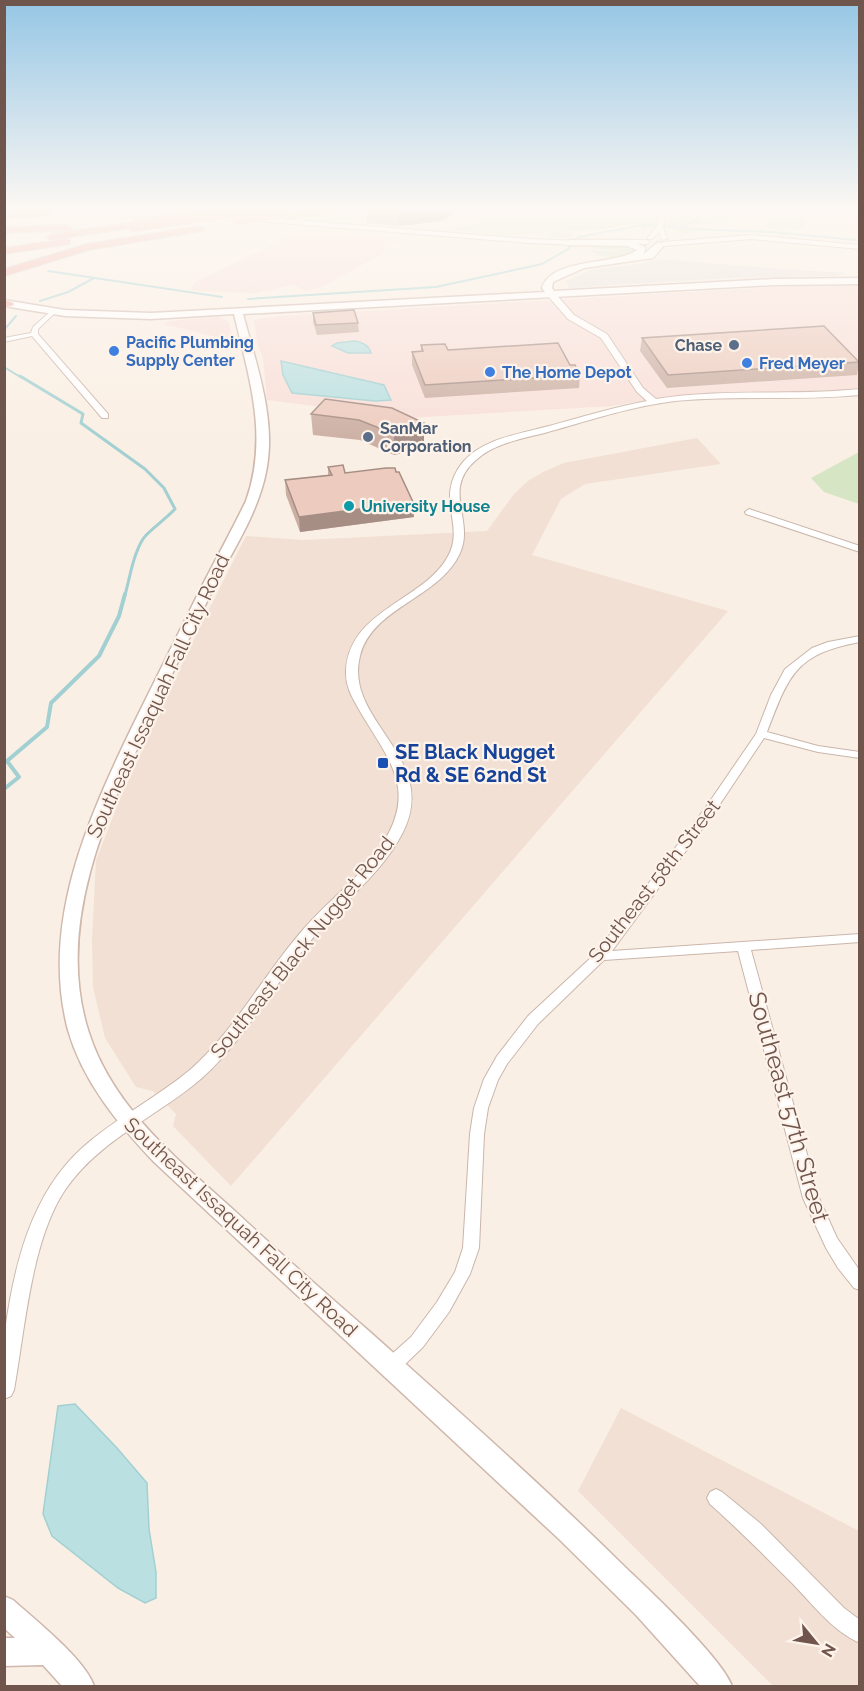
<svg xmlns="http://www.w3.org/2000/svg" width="864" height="1691" font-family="Raleway,sans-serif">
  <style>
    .residential { fill: #f1e0d3 }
    .commercial { fill: #f9dfd9 }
    .industrial { fill: #eae2de }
    .green { fill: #d6e6c4 }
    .water { fill: #bae0e1; stroke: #a2d0d2; stroke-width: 1.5 }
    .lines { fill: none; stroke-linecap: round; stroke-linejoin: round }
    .stream-far2 { stroke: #a2d0d2; stroke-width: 2 }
    .stream-far1 { stroke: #a2d0d2; stroke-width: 3 }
    .stream { stroke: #a2d0d2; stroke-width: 4 }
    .minor-casing { stroke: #cab6ab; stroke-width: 2 }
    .tertiary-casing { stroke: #cab6ab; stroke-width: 2 }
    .secondary-casing { stroke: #cfb7ac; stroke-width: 3 }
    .motorway-casing { stroke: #d7cfcd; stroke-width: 2 }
    .minor { fill: #fff; fill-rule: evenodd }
    .tertiary { fill: #fff; fill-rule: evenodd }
    .secondary { fill: #fff; fill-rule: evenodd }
    .motorway { fill: #efaca0; fill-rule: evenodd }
    .motorway-bridge-casing { stroke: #d7cfcd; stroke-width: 13; stroke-linecap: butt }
    .motorway-bridge { stroke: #efaca0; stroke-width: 11 }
    .wall { fill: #ccafa3 }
    .shaded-wall { fill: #a68e85 }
    .building { fill: #edcbbe; stroke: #a68e85; stroke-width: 1.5 }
    .service-dot { fill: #5c6f8a; stroke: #fdf3ea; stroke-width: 2 }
    .shop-dot { fill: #3f7fe0; stroke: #fdf3ea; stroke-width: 2 }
    .culture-dot { fill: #0f9aa8; stroke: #fdf3ea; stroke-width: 2 }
    .transit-dot { fill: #1a4fb4; stroke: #fdf3ea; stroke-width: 2 }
    .labels { text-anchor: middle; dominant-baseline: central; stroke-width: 4.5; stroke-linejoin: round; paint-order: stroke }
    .far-shop-label { font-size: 16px; font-weight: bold; fill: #366cbe; stroke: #fdf3ea; text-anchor: start }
    .far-service-label { font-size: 16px; font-weight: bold; fill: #4e5e75; stroke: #fdf3ea; text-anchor: end }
    .far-culture-label { font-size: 16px; font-weight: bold; fill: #0d838f; stroke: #fdf3ea; text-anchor: start }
    .street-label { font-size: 20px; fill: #70554c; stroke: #fdf3ea }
    .transit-label { font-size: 20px; font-weight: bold; fill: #164399; stroke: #fdf3ea; text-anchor: start }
    .near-street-label { font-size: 24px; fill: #70554c; stroke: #fdf3ea }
  </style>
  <rect width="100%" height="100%" fill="#faefe4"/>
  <!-- residential -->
  <path class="residential" d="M697 438 721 464 585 484 561 499 532 555 728 611 231 1186 173 1126 176 1114 153 1091 136 1087 105 1038 93 987 92 940 96 860 120 799 191 645 246 536 303 540 487 531 514 494 528 481 543 472 564 463Z
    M621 1408 859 1531V1686H773L578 1491Z"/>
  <!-- commercial -->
  <path class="commercial" d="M304 229 404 239 382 250 386 252 320 288 306 291 294 285 255 293 191 291 194 283Z
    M826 284 859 285V387L826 394H733L646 400 612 406 408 418 267 400 263 358 257 343 254 320 280 316Z
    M219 317 229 322 233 341 163 324 169 321Z"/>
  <!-- industrial -->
  <path class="industrial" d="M658 259 754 267 846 273 836 276 731 278 569 288 566 281 594 269 640 264Z"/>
  <!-- green -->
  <path class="green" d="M356 208H426L333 222 290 218Z
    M496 208H651V221H669L678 208H772L763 215 709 224H689V227L715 229 684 234 667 227 642 230 640 223 602 229 558 232 574 234 567 238H550L548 237 549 232 508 235 447 230 478 223Z
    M784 208H819L811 211 815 215 803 218 807 221 801 230 786 229 785 232 791 237 777 235 779 229 763 227Z
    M594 245H628L637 250C626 260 602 260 591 250L629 252 590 248Z
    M859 452V504L824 492 811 478Z"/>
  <!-- water -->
  <path class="water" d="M354 341C362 342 369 345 371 353H348L332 346 337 343Z
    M281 361 384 385 391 400 375 401 292 393 283 375Z
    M75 1404 117 1448 147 1483 149 1529 156 1572V1598L145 1603 118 1588 52 1536 43 1514 58 1406Z"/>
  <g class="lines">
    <!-- stream-far2 -->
    <path class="stream-far2" d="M688 228 682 225 700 219
      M48 271 222 297
      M248 299 436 287 542 264 568 249 579 237 648 224 689 229 773 232 856 240
      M40 301 68 292 94 278
      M4 330 16 316
      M4 367 22 378"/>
    <!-- stream-far1 -->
    <path class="stream-far1" d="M20 376 83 414 81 423 145 469 164 488 175 509C167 518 147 532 143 539 133 555 130 577 125 595"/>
    <!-- stream -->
    <path class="stream" d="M4 789 19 777 7 761 47 727 51 703 99 656 119 616 125 594"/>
    <defs>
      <path id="minor" d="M120 208H146L205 214 202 216Z
        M661 208H667L663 227 667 239 662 240 659 232 652 239H648V237L657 227Z
        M751 235 860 245V249L751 239 664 246 661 244 664 242Z
        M51 311 56 312 38 329V334L108 414V418H102L32 336 4 342V338L31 333 33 327Z
        M749 509 860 546V552L746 514 745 512Z
        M860 636V642C795 654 789 675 767 732L818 746 860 752V758L818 752 764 738 714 813 612 951 860 934V942L751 950 819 1198 837 1238 860 1271V1290L854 1288 838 1268 826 1248 803 1198 738 951 604 960 538 1024 507 1064 498 1080 488 1108 484 1134 479 1248 470 1274 449 1312 423 1347 397 1372 391 1374 385 1372 382 1366 385 1360 411 1337 437 1302 455 1272 463 1248 470 1134 474 1108 484 1079 497 1056 528 1016 596 953 706 807 756 734 771 695 785 669 812 648 828 642Z
        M716 1489 722 1492 761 1524 844 1608 860 1620V1643C832 1631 811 1602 790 1581 764 1555 738 1529 710 1504L707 1498 710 1492Z"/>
      <path id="tertiary" d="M213 208H222L243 215 269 218 529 239 582 241 585 243 582 245 529 243 269 222 240 218Z
        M610 240H647L650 242 647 244 608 243Z
        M548 292H554L574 315 607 334 643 388 656 399C723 388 792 396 860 389V395C798 401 736 395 675 401 634 406 594 419 555 430 529 438 497 441 476 460 441 490 475 520 460 553 440 598 372 607 360 656 343 722 442 758 402 834 380 876 341 903 312 939 274 984 246 1038 202 1078 158 1116 99 1140 65 1190 31 1241 25 1329 14 1390L11 1396 4 1399C4 1377 2 1353 5 1331 14 1266 31 1194 82 1148 115 1118 157 1098 191 1069 235 1030 263 976 301 932 327 901 362 877 383 843 417 789 389 760 361 713 353 699 345 687 346 670 350 610 422 601 447 558 467 525 433 499 463 462 484 438 520 434 549 426 582 417 614 407 647 401L637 392 601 338 568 319 548 296Z"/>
      <path id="secondary" d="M570 240H628L645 247 644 254 658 242 665 244 653 258 584 268 553 282 552 288 554 291 774 279 860 278V284L774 285 243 314C256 364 277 420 266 472 258 513 233 550 214 587 193 630 172 673 152 717 107 812 54 926 89 1033 114 1110 180 1161 237 1213 281 1254 325 1293 370 1332 456 1409 543 1486 625 1567 651 1592 721 1657 732 1686H700L636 1615 560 1540 154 1162C118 1124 83 1082 68 1030 40 924 88 818 133 725 156 678 179 632 202 586 217 557 232 530 246 501 269 436 249 378 234 314L151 319 65 316 4 306V300L65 310 151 313 545 292 542 288C552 257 615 266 637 250L627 246 567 245 566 243Z
        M4 1596 13 1600C35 1620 85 1659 94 1686H62L43 1665 4 1666V1638H15L4 1628Z"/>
      <path id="motorway" d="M318 208H344L339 211 291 218 286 215 291 212Z
        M127 223 131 224V228L51 240 46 237 51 234Z
        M67 225 72 228 71 230 4 233V227Z
        M199 226 204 229 203 231 89 250 4 276V269L87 244Z
        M66 239 70 240V244L4 254V248Z
        M4 300 12 302 14 304 12 306 4 307Z"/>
    </defs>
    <!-- minor casing -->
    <use href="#minor" class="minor-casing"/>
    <!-- tertiary casing -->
    <use href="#tertiary" class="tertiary-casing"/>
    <!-- secondary casing -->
    <use href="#secondary" class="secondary-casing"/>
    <!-- motorway casing -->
    <use href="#motorway" class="motorway-casing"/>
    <!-- minor -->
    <use href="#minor" class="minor"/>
    <!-- tertiary -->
    <use href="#tertiary" class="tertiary"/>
    <!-- secondary -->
    <use href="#secondary" class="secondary"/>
    <!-- motorway -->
    <use href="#motorway" class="motorway"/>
    <defs>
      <path id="motorway-bridge" d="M237 219 281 212
        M133 226 251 209"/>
    </defs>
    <!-- motorway-bridge casing -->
    <use href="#motorway-bridge" class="motorway-bridge-casing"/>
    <!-- motorway-bridge -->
    <use href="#motorway-bridge" class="motorway-bridge"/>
  </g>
  <!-- wall -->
  <path class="wall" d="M4 208H49L50 216 4 219Z
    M366 208H463L441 221 399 226 367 223Z
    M313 313 358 323 359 332 317 335 313 322Z
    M642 338 859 362 857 375 667 388 640 351Z
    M421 345 448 350 570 365 580 375 579 388 425 398 412 365V352L421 351Z
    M392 408 424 443 411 451 394 455 360 440 313 435 311 414Z
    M328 467 345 473 414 517 300 532 286 495 285 480 328 475Z"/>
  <!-- shaded-wall -->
  <path class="shaded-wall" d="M410 208H463L441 221 399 226V209Z
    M424 423V443L411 451 394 455V434Z
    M413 502 414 517 300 532 299 517Z"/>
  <!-- building -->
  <path class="building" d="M382 208H410L399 209Z
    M354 310 358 323 316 325 313 313Z
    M824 326 859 362 668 375 642 338Z
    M558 343 570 365H575L580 375 425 385 412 352 423 351 421 345 445 344 448 350Z
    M325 399 392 408 424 423 411 430 394 434 359 420 311 414Z
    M343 465 345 473 386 468H395L396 472H399L413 502 299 517 285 480 332 475 328 467Z"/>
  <!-- sky -->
  <linearGradient id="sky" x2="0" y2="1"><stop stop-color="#95c6e5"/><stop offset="0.47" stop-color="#fdf8f3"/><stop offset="1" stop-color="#fdf8f3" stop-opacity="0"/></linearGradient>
  <rect width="864" height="445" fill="url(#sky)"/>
  <!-- markers -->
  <g class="service-dot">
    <circle cx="734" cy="345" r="6"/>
    <circle cx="368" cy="437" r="6"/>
  </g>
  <g class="shop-dot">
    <circle cx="114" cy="351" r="6"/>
    <circle cx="747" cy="363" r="6"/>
    <circle cx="490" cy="372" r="6"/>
  </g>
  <circle class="culture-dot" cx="349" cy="506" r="6"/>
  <rect class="transit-dot" x="377" y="757" width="12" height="12" rx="3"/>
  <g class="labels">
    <!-- far-shop labels -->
    <g class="far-shop-label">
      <text x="126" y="342">Pacific Plumbing<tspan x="126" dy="18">Supply Center</tspan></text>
      <text x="759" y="363">Fred Meyer</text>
      <text x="502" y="372">The Home Depot</text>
    </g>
    <!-- far-service labels -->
    <g class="far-service-label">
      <text x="722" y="345">Chase</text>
      <text x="380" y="428" text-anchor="start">SanMar<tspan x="380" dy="18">Corporation</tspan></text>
    </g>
    <!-- far-culture labels -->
    <g class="far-culture-label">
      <text x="361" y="506">University House</text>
    </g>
    <!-- street labels -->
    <g class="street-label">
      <text transform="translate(158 696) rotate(-65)">Southeast Issaquah Fall City Road</text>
      <text transform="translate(654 881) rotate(-52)">Southeast 58th Street</text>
      <text transform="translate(302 947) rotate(-51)">Southeast Black Nugget Road</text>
      <text transform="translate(241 1227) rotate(43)">Southeast Issaquah Fall City Road</text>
    </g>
    <!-- transit labels -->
    <g class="transit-label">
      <text x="395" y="752">SE Black Nugget<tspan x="395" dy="23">Rd &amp; SE 62nd St</tspan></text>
    </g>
    <!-- near-street labels -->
    <g class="near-street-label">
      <text transform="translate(789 1107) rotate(74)">Southeast 57th Street</text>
    </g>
  </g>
  <!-- border -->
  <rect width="864" height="1691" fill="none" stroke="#70554c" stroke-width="12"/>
  <!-- north arrow -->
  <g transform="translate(816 1643) rotate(120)" stroke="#fdf3ea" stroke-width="4.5" paint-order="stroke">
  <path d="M0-4.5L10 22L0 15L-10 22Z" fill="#70554c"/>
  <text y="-9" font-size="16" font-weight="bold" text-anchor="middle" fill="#70554c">N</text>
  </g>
</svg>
